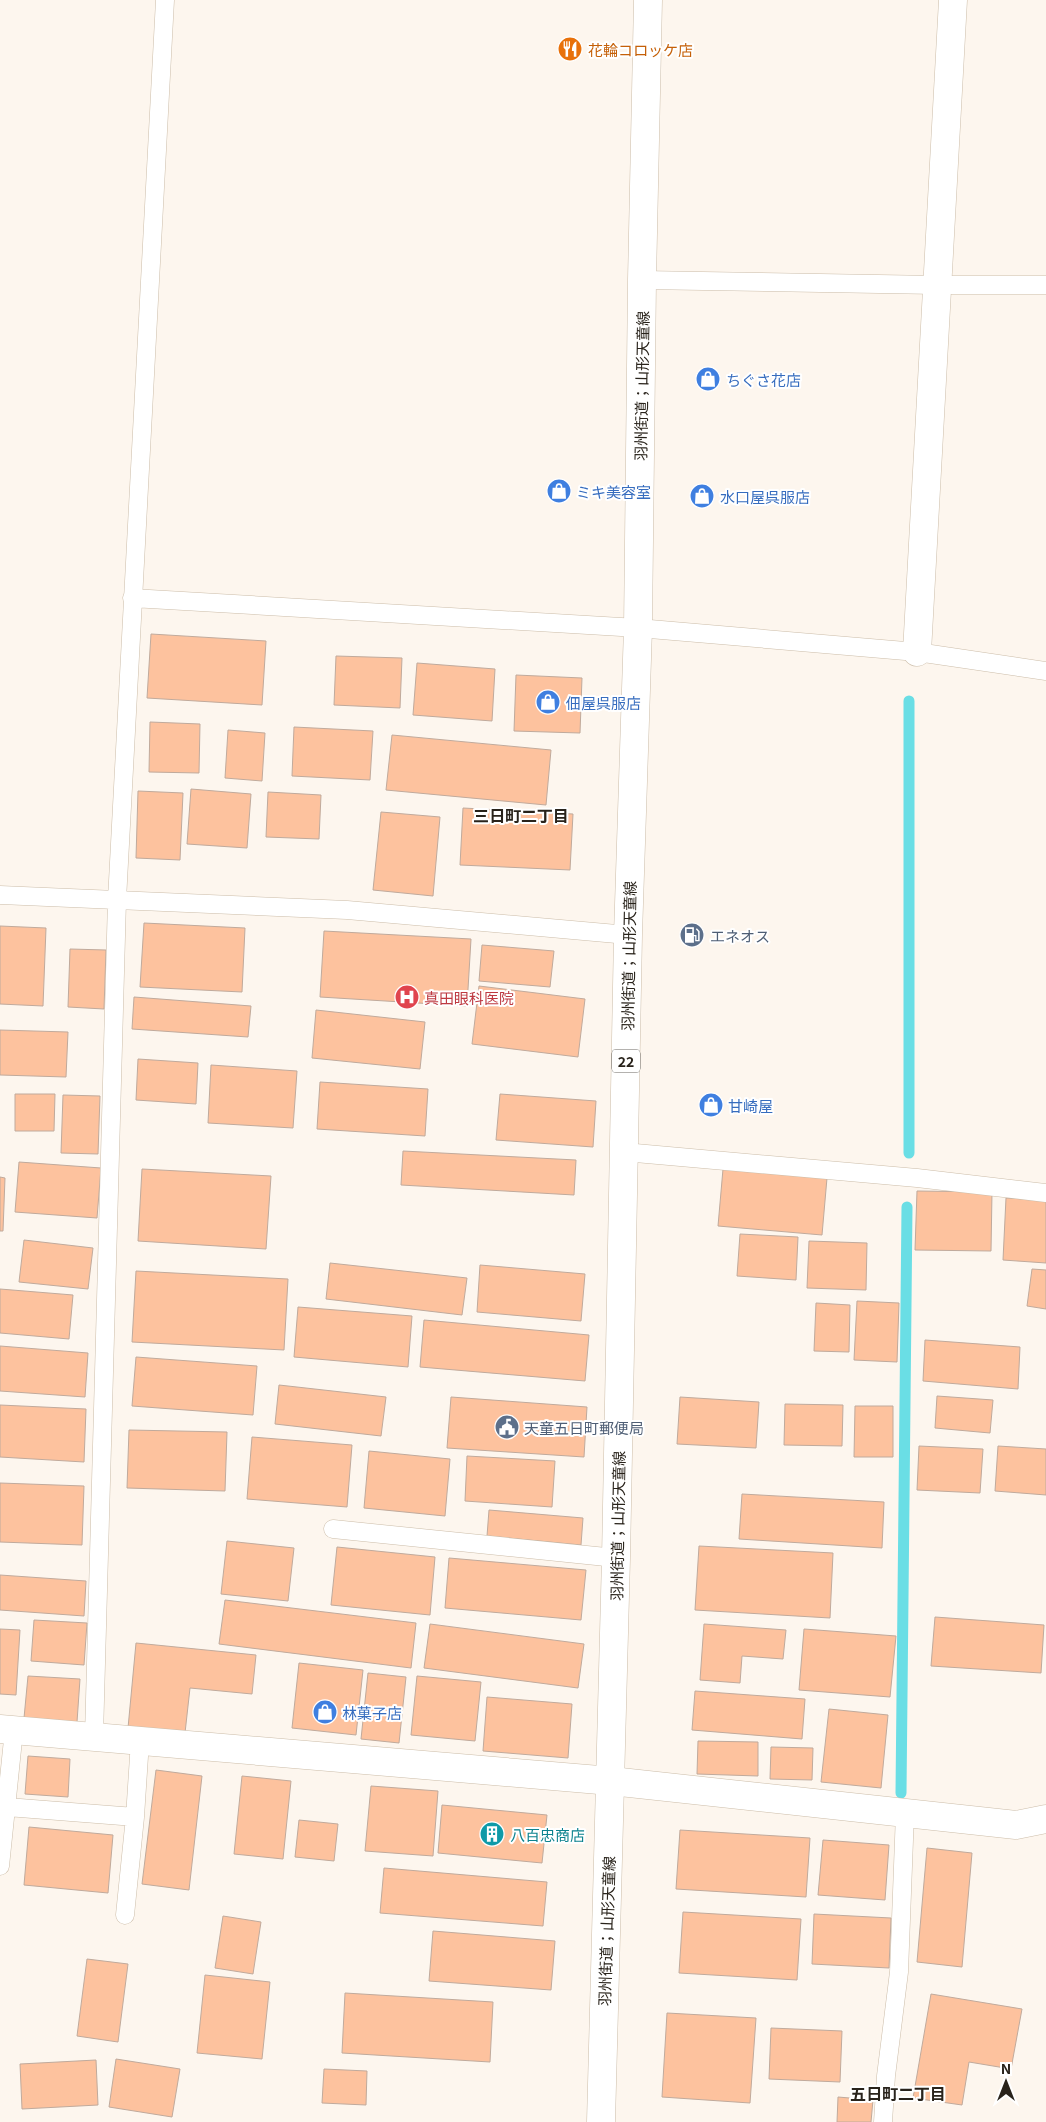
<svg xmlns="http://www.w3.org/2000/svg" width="1046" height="2122" font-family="Georgia,'Noto Sans JP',serif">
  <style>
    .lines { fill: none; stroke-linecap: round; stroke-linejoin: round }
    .stream { stroke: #6adee5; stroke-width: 11 }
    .building { fill: #fdc29e; stroke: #c0aa9c }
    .lane-casing { stroke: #ccbda9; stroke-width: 19 }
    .street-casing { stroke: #ccbda9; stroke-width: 29 }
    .primary-casing { stroke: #ccbda9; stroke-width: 29 }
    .lane { stroke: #fff; stroke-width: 18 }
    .street { stroke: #fff; stroke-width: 28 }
    .primary { stroke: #fff; stroke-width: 28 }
    .labels { text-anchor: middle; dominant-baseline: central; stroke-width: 4; stroke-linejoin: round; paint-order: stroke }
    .shield { fill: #fff; stroke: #69655f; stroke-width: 1 }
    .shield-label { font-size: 14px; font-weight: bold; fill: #29231b }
    .food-label { font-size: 15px; fill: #c56008; stroke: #fff; text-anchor: start }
    .shop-label { font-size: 15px; fill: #366cbe; stroke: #fff; text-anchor: start }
    .street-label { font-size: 15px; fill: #29231b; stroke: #fff }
    .service-label { font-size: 15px; fill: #4e5e75; stroke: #fff; text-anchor: start }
    .health-label { font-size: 15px; fill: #be3a42; stroke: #fff; text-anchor: start }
    .culture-label { font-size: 15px; fill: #0d838f; stroke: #fff; text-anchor: start }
    .neighbourhood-label { font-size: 16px; font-weight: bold; fill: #29231b; stroke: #fff }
  </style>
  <rect width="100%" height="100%" fill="#fdf6ee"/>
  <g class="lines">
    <!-- stream -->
    <path class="stream" d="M909 1153V701
      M901 1793 907 1207"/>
  </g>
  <!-- building -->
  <path class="building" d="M151 634 266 641 262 705 147 698Z
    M336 656 402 658 400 708 334 705Z
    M417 663 495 669 492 721 413 715Z
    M516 675 582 678 580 733 514 731Z
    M150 722 200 724 199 773 149 772Z
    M294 727 373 731 370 780 292 776Z
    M228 730 265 733 262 781 225 778Z
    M392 735 551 750 546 805 386 790Z
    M191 789 251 794 247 848 187 844Z
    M138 791 183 793 180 860 136 858Z
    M268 792 321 795 319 839 266 837Z
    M463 808 573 814 570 870 460 865Z
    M381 812 440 817 433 896 373 890Z
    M144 923 245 928 242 992 140 987Z
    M0 926 46 928 43 1006 0 1004Z
    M324 931 471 939 467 1006 320 997Z
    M482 945 554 951 550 987 479 981Z
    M70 949 106 950 104 1009 68 1007Z
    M479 986 585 999 578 1057 472 1044Z
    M134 997 251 1006 248 1037 132 1029Z
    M316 1010 425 1022 420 1069 312 1058Z
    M0 1030 68 1032 66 1077 0 1075Z
    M138 1059 198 1063 196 1104 136 1100Z
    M211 1065 297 1071 293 1128 208 1123Z
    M320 1082 428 1089 425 1136 317 1129Z
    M15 1094H55L54 1131H15Z
    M500 1094 596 1101 593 1147 496 1140Z
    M63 1095 100 1096 98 1154 61 1153Z
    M403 1151 576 1160 574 1195 401 1185Z
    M19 1162 101 1168 97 1218 15 1212Z
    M142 1169 271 1176 266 1249 138 1241Z
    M723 1169 827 1178 822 1235 718 1226Z
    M0 1177 5 1178 3 1231H0Z
    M917 1191 992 1192 991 1251 915 1250Z
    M1006 1198 1046 1200V1263L1003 1260Z
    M740 1234 798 1237 796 1280 737 1276Z
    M24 1240 93 1248 88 1289 19 1282Z
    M809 1241 867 1243 866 1290 807 1288Z
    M330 1263 467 1278 462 1315 326 1299Z
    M480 1265 585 1274 581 1321 477 1312Z
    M1032 1269 1046 1270V1309L1027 1306Z
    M136 1271 288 1279 284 1350 132 1342Z
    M0 1289 73 1295 69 1339 0 1333Z
    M857 1301 899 1303 897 1362 854 1360Z
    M816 1303 850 1305 849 1352 814 1351Z
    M298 1307 412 1316 408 1367 294 1357Z
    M424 1320 589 1335 585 1381 420 1367Z
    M925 1340 1020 1347 1018 1389 923 1381Z
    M0 1346 88 1353 85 1397 0 1391Z
    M136 1357 257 1366 253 1415 132 1406Z
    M279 1385 386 1397 381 1436 275 1424Z
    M937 1396 993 1400 990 1433 935 1428Z
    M451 1397 587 1407 584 1457 447 1448Z
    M680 1397 759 1402 756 1448 677 1444Z
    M785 1404 843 1405 842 1446 784 1445Z
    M0 1405 86 1409 84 1462 0 1457Z
    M855 1406H893V1457H854Z
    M129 1430 227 1432 225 1491 127 1488Z
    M252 1437 352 1445 347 1507 247 1499Z
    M919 1446 983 1449 980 1493 917 1490Z
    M998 1446 1046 1449V1495L995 1491Z
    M369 1451 450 1459 445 1516 364 1508Z
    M467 1456 555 1461 552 1507 465 1501Z
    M0 1483 84 1486 82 1545 0 1542Z
    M742 1494 884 1502 882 1548 739 1539Z
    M489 1510 583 1518 581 1545 487 1536Z
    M227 1541 294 1548 288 1601 221 1594Z
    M699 1546 833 1553 830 1618 695 1610Z
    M337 1547 435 1557 430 1615 331 1605Z
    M449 1558 586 1570 581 1620 445 1608Z
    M0 1575 86 1581 84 1616 0 1610Z
    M225 1600 416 1623 411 1668 219 1644Z
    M935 1617 1044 1625 1041 1673 931 1666Z
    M34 1620 87 1623 84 1665 31 1661Z
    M430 1624 584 1644 578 1688 424 1668Z
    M704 1624 786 1630 783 1659 742 1656 740 1683 700 1680Z
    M0 1629 20 1630 16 1695 0 1694Z
    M804 1629 896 1636 890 1697 799 1690Z
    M136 1643 256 1655 252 1694 190 1688 185 1733 128 1728Z
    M299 1663 363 1670 356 1735 292 1728Z
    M368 1673 406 1677 399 1743 361 1739Z
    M28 1676 80 1679 77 1722 24 1718Z
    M417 1676 481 1682 475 1741 411 1735Z
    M695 1691 805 1699 802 1739 692 1730Z
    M487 1697 572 1704 568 1758 483 1751Z
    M829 1709 888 1715 881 1788 821 1782Z
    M698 1741 758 1742V1776L697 1774Z
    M771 1747 813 1748 812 1780 770 1779Z
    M28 1756 70 1759 68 1797 25 1794Z
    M156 1770 202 1776 189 1890 142 1884Z
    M242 1776 291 1781 283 1859 234 1854Z
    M371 1786 438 1791 433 1856 365 1851Z
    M442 1805 547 1815 542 1863 438 1853Z
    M299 1820 338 1824 334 1861 295 1857Z
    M29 1827 113 1835 108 1893 24 1885Z
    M680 1830 810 1838 806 1897 676 1889Z
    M823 1840 889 1845 885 1900 818 1895Z
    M927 1848 972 1853 962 1967 917 1962Z
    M384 1868 547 1882 543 1926 380 1913Z
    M683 1912 801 1919 797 1980 679 1973Z
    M814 1914 891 1918 889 1968 812 1964Z
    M223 1916 261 1922 253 1974 215 1968Z
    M433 1931 555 1941 551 1990 429 1981Z
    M87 1959 128 1964 118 2042 77 2036Z
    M205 1975 270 1982 262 2059 197 2053Z
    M345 1993 493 2002 490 2062 342 2053Z
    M931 1994 1022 2009 1011 2069 969 2062 962 2105 913 2098Z
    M667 2013 756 2018 750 2103 662 2097Z
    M771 2028 842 2031 840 2082 769 2079Z
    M116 2059 180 2069 172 2117 109 2107Z
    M96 2060 98 2105 22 2109 20 2064Z
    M324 2069 367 2071 366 2105 322 2103Z
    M838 2097 873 2100 871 2122H837Z"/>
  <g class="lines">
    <defs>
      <path id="lane" d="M642 280 937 285H1046
        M132 598 638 628 917 652 1046 671
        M0 895 347 910 628 935
        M624 1152 917 1178 1046 1193
        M333 1529 616 1558
        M94 1736 117 900 165 0
        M7 1807 135 1817 140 1741
        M0 1866 14 1730
        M125 1915 135 1817
        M883 2122 886 2076 899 1972 905 1813"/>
      <path id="street" d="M917 652 953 0
        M0 1729 611 1781 1016 1825 1046 1819"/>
      <path id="primary" d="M601 2122 616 1558 628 935 638 628 642 280 648 0"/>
    </defs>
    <!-- lane casing -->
    <use href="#lane" class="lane-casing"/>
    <!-- street casing -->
    <use href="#street" class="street-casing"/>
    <!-- primary casing -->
    <use href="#primary" class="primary-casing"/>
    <!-- lane -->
    <use href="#lane" class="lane"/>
    <!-- street -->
    <use href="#street" class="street"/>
    <!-- primary -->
    <use href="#primary" class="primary"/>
  </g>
  <!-- icons -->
  <defs>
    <symbol id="restaurant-disc" viewBox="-11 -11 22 22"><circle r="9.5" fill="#e8710a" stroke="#fff"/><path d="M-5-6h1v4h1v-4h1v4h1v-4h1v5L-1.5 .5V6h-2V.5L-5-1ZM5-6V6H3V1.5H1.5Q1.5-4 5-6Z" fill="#fff"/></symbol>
    <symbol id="shop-disc" viewBox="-11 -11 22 22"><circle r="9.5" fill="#3f7fe0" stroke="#fff"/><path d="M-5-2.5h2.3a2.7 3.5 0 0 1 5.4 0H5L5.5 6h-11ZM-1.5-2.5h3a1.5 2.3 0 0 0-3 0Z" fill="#fff"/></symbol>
    <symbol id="fuel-disc" viewBox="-11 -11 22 22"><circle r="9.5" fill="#5c6f8a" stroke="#fff"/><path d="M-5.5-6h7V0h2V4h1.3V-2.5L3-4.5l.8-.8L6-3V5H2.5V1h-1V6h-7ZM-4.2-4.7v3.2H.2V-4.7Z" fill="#fff"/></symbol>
    <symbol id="hospital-disc" viewBox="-11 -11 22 22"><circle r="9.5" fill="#e0444e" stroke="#fff"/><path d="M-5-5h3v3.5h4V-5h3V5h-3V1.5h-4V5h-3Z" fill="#fff"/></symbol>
    <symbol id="civic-disc" viewBox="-11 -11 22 22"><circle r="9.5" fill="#5c6f8a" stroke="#fff"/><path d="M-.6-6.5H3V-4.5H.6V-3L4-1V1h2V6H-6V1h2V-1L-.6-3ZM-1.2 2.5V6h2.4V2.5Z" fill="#fff"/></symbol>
    <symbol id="building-disc" viewBox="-11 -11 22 22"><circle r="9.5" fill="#0f9aa8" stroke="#fff"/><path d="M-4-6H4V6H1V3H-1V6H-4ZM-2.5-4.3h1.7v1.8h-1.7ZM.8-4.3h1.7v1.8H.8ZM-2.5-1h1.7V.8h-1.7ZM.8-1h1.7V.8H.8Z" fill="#fff"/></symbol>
  </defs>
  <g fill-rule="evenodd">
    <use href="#restaurant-disc" x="556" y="35" width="28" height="28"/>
    <use href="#shop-disc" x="694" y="365" width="28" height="28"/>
    <use href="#shop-disc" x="545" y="477" width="28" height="28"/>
    <use href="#shop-disc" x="688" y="482" width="28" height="28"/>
    <use href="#shop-disc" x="534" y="688" width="28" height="28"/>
    <use href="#fuel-disc" x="678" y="921" width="28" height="28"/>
    <use href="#hospital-disc" x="393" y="983" width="28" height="28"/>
    <use href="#shop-disc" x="697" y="1091" width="28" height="28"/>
    <use href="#civic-disc" x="493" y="1413" width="28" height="28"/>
    <use href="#shop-disc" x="311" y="1698" width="28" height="28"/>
    <use href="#building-disc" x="478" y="1820" width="28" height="28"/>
  </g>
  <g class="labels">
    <!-- shield labels -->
    <rect class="shield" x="612" y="1049.5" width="28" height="23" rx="4"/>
    <g class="shield-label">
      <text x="626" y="1061">22</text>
    </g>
    <!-- food labels -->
    <g class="food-label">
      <text x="588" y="49">花輪コロッケ店</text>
    </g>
    <!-- shop labels -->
    <g class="shop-label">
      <text x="726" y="379">ちぐさ花店</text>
      <text x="576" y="491">ミキ美容室</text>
      <text x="720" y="496">水口屋呉服店</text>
      <text x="566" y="702">佃屋呉服店</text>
      <text x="728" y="1105">甘崎屋</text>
      <text x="342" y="1712">林菓子店</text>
    </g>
    <!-- street labels -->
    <g class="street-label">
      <text transform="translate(641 386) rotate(-89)">羽州街道；山形天童線</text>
      <text transform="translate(628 956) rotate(-89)">羽州街道；山形天童線</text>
      <text transform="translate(617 1526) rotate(-89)">羽州街道；山形天童線</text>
      <text transform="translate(606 1931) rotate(-88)">羽州街道；山形天童線</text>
    </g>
    <!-- service labels -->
    <g class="service-label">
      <text x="710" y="935">エネオス</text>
      <text x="524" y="1427">天童五日町郵便局</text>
    </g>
    <!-- health labels -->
    <g class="health-label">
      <text x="424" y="997">真田眼科医院</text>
    </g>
    <!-- culture labels -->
    <g class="culture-label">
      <text x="510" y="1834">八百忠商店</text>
    </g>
    <!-- neighbourhood labels -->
    <g class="neighbourhood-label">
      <text x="521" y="815">三日町二丁目</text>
      <text x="898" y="2093">五日町二丁目</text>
    </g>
  </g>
  <!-- north arrow -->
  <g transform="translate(1006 2082)" stroke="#ffffff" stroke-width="4" paint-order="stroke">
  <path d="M0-4L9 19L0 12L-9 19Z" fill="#29231b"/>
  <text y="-8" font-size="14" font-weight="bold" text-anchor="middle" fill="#29231b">N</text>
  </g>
</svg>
